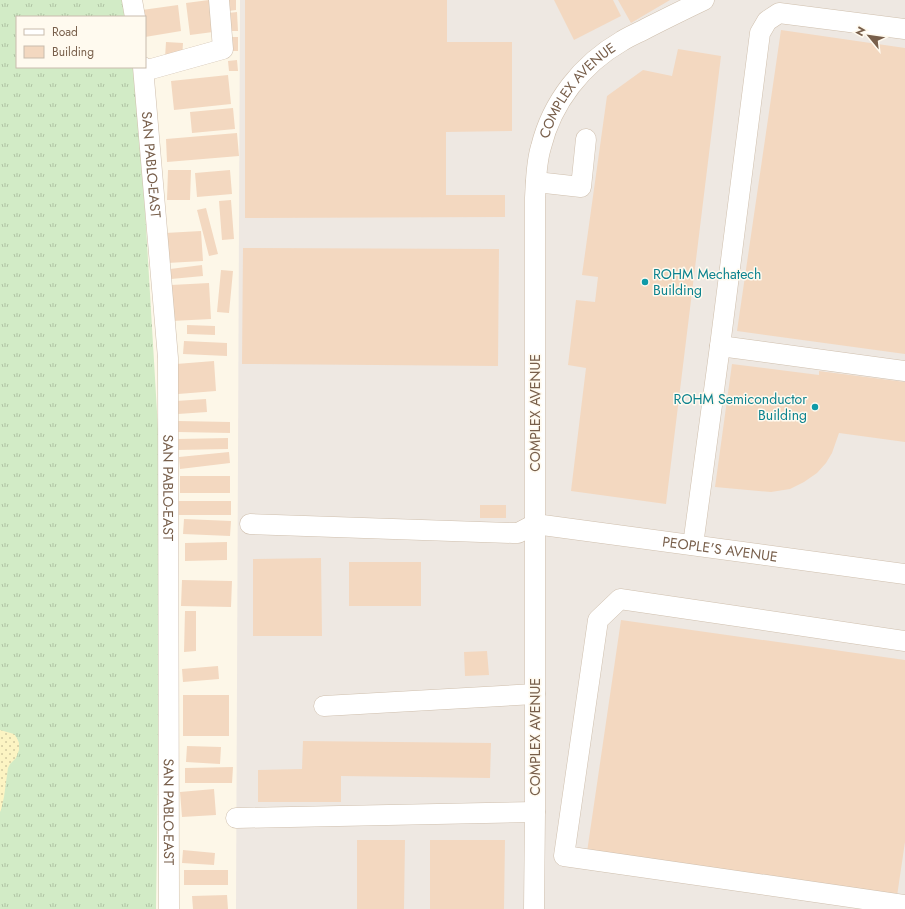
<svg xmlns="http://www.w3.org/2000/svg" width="905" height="909" font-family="Jost,sans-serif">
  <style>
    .industrial { fill: #eee8e2 }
    .grass { fill: url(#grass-tufts) }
    .sand { fill: url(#sand-dots) }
    .building { fill: #f3d8c0 }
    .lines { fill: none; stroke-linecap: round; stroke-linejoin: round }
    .minor-casing { stroke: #cfbfad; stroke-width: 21 }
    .minor { stroke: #fff; stroke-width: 20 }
    .culture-dot { fill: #0f9aa8; stroke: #fffaef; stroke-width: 1.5 }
    .labels { text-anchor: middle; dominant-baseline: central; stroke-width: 3; stroke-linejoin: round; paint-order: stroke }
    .street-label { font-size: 14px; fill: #785f4b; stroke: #fffaef }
    .culture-label { font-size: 14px; fill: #0d838f; stroke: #fffaef; text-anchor: start }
  </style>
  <defs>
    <pattern id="grass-tufts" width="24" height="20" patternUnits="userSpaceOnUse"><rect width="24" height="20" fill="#d2ebc6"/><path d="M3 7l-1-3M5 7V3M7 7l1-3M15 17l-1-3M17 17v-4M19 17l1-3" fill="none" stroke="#afc2a3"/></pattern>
    <pattern id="sand-dots" width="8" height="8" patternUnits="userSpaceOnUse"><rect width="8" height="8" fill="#fcf4c3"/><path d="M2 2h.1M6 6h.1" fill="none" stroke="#d1c9a0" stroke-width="1.8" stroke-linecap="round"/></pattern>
  </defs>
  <rect width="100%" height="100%" fill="#fdf7e8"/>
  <!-- industrial -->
  <path class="industrial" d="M240 0H905V909H236Z"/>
  <!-- grass -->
  <path class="grass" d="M0 0H122L125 17H17V67H136L137 74 162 496 156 909H0Z"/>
  <!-- sand -->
  <path class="sand" d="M0 730 14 734 17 738 19 743V750L16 758 10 764 8 768 4 797 1 810 0 812Z"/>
  <!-- building -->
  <path class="building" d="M209 0 213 32 190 35 186 3Z
    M228 0H236V10L228 11Z
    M245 0H447V42H512V131L446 132V195H505V217L245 218Z
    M554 0H613L621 16 574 40Z
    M618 0H670L631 23Z
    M178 5 181 31 145 37V17H143L142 10Z
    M237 12 238 31H230L228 13Z
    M781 30 905 48V354L737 331Z
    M230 37H238V51H230Z
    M166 42 183 43 182 60 165 58Z
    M678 49 721 56 666 504 571 491 586 368 568 365 576 300 595 302 598 277 582 275 607 96 643 70 672 76Z
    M237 60 238 71H229L228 61Z
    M228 75 231 104 174 110 171 81Z
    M233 108 235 129 192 133 190 112Z
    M237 133 239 156 167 162 166 139Z
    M168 170H191L190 200H167Z
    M230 170 232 194 197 197 195 173Z
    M231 200 234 239 222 240 219 201Z
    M206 208 218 254 209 256 197 210Z
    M201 231 203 261 167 263 165 233Z
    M243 248 499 249 498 366 242 364Z
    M202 265 203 276 171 279 170 269Z
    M221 270 233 271 229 313 217 312Z
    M209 283 211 319 172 321 171 285Z
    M187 325 215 326V335L187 334Z
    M184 341 227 343V356L183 354Z
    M214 361 216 391 178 394 176 364Z
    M732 364 819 375V371L905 382V442L839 433 832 453 826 463 817 473 804 482 790 489 771 492 715 487Z
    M206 399 207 412 178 414 176 401Z
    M178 421 230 422V433L178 432Z
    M228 438V449L177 450V439Z
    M229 452 230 463 180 469 179 457Z
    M180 476H230V493H180Z
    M177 501H231V515H177Z
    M480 505H506V518H480Z
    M184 519 231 521 230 536 183 534Z
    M227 542V560L185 561V543Z
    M321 558 322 636H253V559Z
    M349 562H421V606H349Z
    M182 580 232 581 231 607 181 606Z
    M185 611H196V651L184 652Z
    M621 620 905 660V842L897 896 587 852Z
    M487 651 489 675 465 676 464 652Z
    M218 666 219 679 183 682 182 669Z
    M183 695H229V736H183Z
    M303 741 491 743 490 778 341 776V802H258V770L302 769Z
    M187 746 221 747 220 764 186 762Z
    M233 767 232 783H185V768Z
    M214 789 216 815 182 817 180 792Z
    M357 840H405L404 909H357Z
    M430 840H505L504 909H430Z
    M183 850 215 853 214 865 182 863Z
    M184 870H228V885H184Z
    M227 895 228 909H193L192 896Z"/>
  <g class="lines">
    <defs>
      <g id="minor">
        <path d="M132 0 135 17"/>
        <path id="s1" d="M143 67 168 358 169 909"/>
        <path d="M144 71 223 49 219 0"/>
        <path d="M536 182 581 187 586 139"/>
        <path d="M720 346 905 371"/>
        <path id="s2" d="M250 524 513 533H518L535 524 905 574"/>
        <path d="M693 545 720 346 760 33 767 21 779 13 905 29"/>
        <path d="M905 641 620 599 598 620 564 856 905 905"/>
        <path d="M324 706 535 694"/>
        <path d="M236 818 535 812"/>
        <path id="s3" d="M534 909 535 812V198C536 181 536 163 541 147 552 102 582 64 622 41 630 36 640 32 649 27 667 18 685 9 704 0"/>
      </g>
    </defs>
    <!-- minor casing -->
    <use href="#minor" class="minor-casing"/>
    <!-- minor -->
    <use href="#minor" class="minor"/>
  </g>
  <!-- markers -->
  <g class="culture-dot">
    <circle cx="645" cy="282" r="4"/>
    <circle cx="815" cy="407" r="4"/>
  </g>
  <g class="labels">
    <!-- street labels -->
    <g class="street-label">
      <text stroke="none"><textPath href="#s3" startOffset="831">COMPLEX AVENUE</textPath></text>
      <text stroke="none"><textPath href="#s1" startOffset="98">SAN PABLO-EAST</textPath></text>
      <text transform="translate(535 413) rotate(-90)">COMPLEX AVENUE</text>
      <text stroke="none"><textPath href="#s1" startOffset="422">SAN PABLO-EAST</textPath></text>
      <text stroke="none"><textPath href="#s2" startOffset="474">PEOPLE'S AVENUE</textPath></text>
      <text transform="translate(535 737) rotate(-90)">COMPLEX AVENUE</text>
      <text stroke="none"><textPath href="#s1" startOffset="746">SAN PABLO-EAST</textPath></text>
    </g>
    <!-- culture labels -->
    <g class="culture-label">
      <text x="653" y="274">ROHM Mechatech<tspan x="653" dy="16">Building</tspan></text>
      <text x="807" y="399" text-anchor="end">ROHM Semiconductor<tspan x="807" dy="16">Building</tspan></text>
    </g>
  </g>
  <!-- legend -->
  <rect x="16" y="16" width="130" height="52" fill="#fffaef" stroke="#c9bcad"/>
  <rect x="24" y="29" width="20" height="6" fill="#ffffff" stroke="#c9bcad"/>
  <text x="52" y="36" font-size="12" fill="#785f4b">Road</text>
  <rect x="24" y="46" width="20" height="12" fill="#f3d8c0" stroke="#c9bcad"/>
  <text x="52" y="56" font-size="12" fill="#785f4b">Building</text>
  <!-- north arrow -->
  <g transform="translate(869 36) rotate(299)" stroke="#fffaef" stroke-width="3" paint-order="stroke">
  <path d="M0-3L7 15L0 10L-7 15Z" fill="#785f4b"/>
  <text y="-6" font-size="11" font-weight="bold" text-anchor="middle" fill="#785f4b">N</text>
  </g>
</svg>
